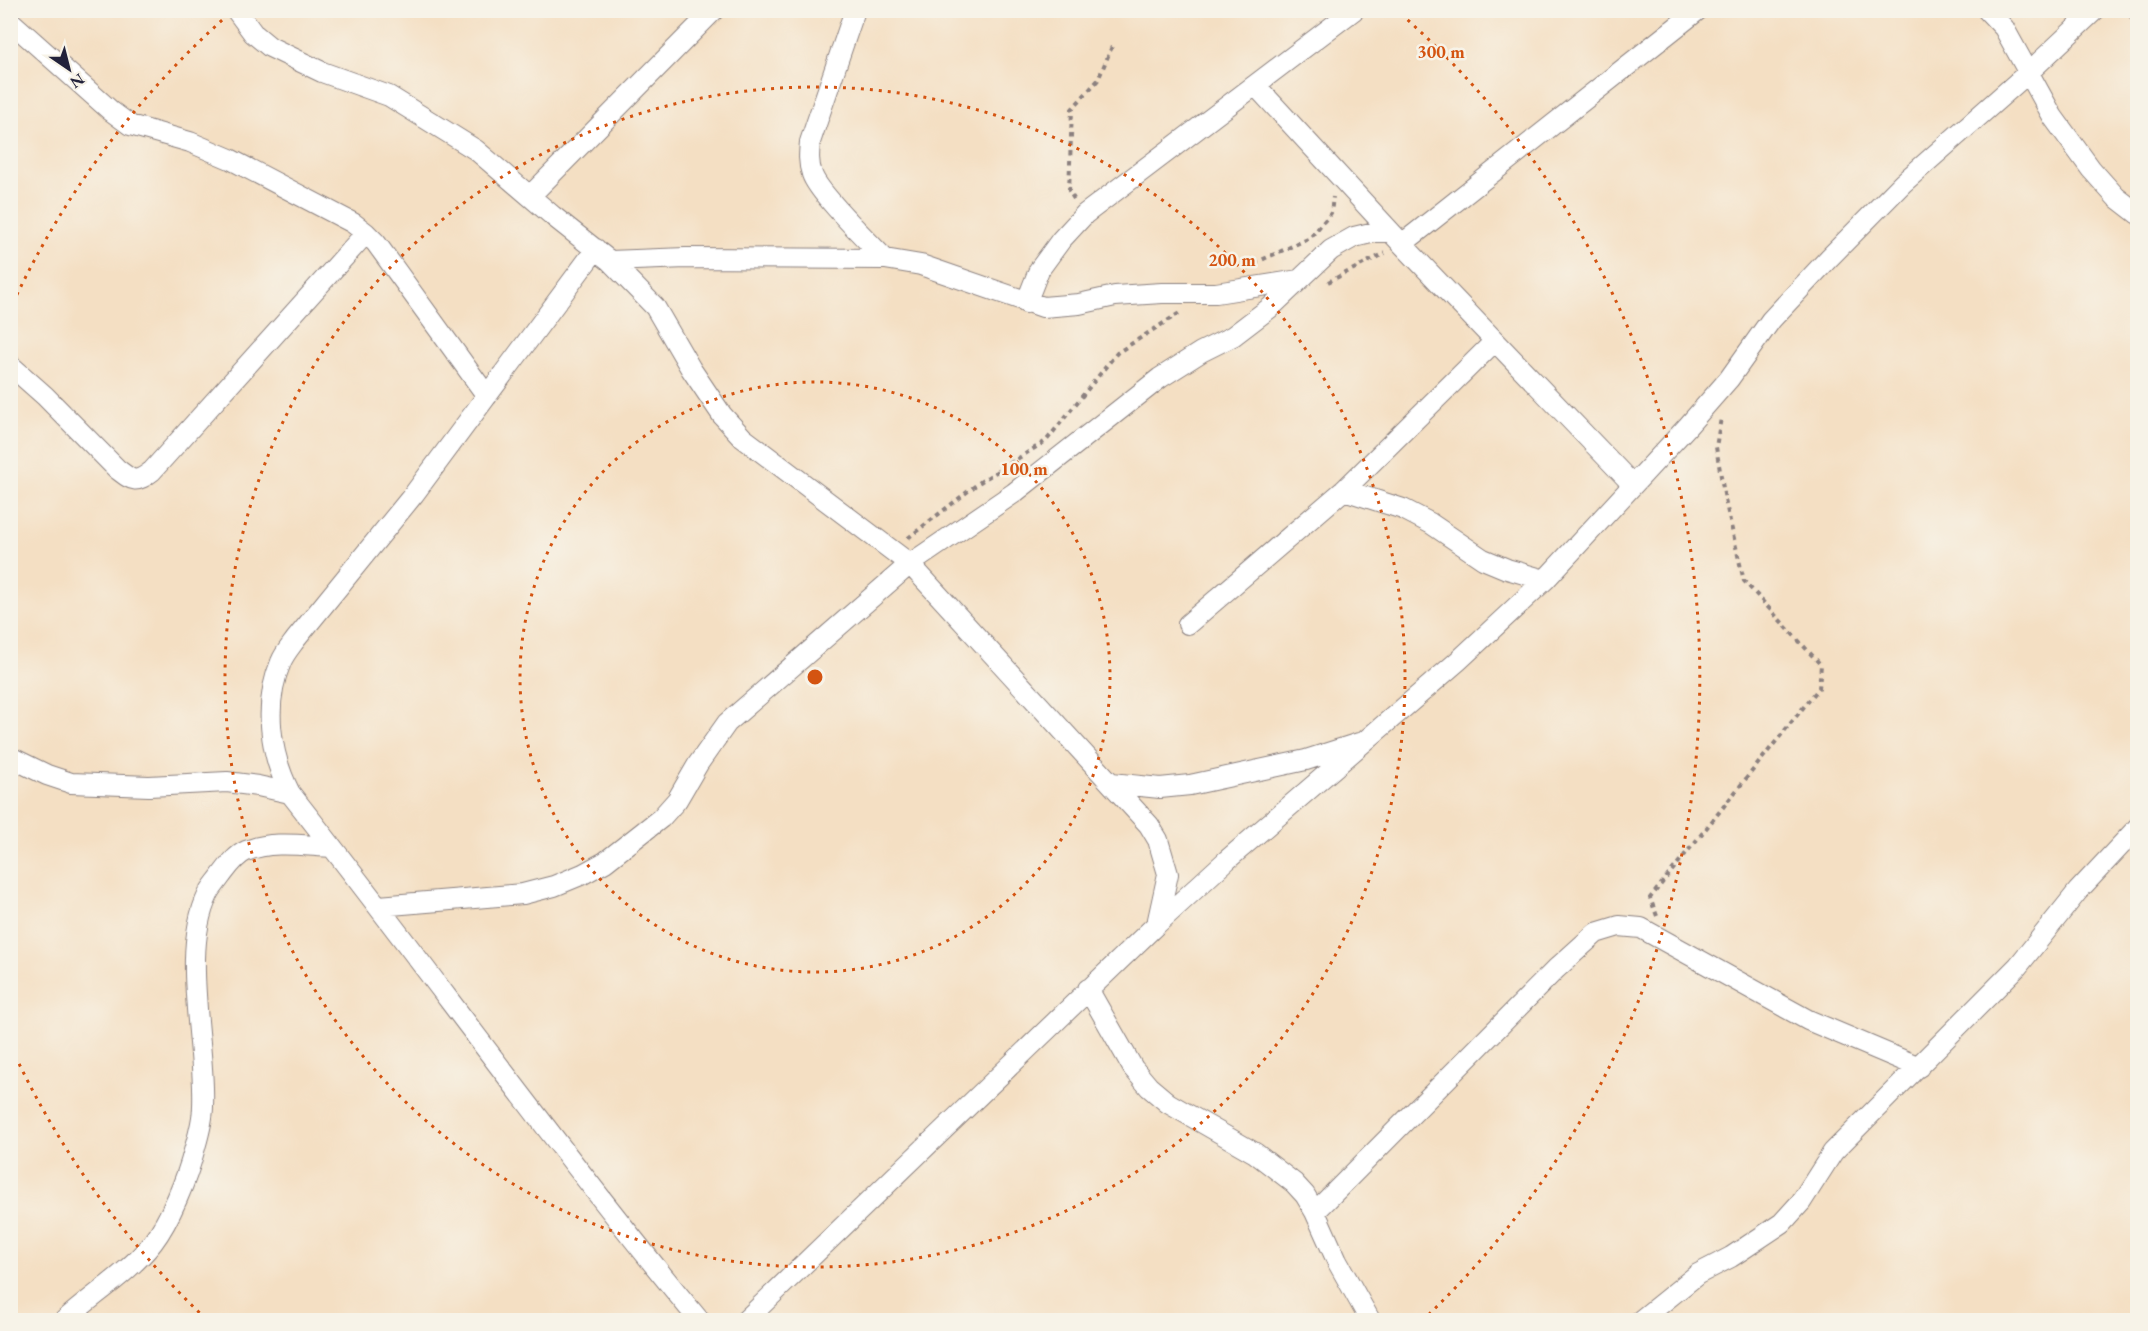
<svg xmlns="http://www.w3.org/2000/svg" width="2148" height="1331" font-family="'EB Garamond',serif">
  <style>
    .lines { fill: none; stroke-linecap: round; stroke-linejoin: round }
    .street-casing { stroke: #8b807f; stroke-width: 22 }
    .path { stroke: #8b807f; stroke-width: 4; stroke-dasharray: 4.5 4.5; stroke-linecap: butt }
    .street { stroke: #fff; stroke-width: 20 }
    .ring { fill: none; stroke: #d45411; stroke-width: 3; stroke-dasharray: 3 6 }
    .centre { fill: #d45411; stroke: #f7f3e8; stroke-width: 3 }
    .ring-label { font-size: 18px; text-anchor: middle; font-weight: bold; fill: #d45411; stroke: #f7f3e8; stroke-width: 5; stroke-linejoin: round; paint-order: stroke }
  </style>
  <rect width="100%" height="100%" fill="#f7f3e8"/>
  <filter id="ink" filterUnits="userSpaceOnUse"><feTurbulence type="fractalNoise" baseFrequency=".0167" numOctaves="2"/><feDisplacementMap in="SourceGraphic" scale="12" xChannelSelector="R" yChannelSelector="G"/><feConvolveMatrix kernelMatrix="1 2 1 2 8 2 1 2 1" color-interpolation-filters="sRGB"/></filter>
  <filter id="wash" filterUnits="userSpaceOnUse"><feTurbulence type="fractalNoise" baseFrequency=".008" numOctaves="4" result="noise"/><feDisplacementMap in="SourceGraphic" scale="24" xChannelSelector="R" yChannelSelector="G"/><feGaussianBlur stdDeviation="1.35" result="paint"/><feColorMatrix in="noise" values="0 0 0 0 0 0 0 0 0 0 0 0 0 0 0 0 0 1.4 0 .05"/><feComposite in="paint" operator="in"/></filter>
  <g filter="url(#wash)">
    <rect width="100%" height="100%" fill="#f4dfc3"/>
  </g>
  <g filter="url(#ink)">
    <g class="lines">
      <defs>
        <path id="street" d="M236 10 253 33 270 47 322 72 389 96 476 150 553 216 610 261 655 307 691 369 722 415 743 438 910 564 1149 825 1158 840 1168 874 1157 924
          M855 10 810 142C809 153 808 163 812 174 818 193 869 242 885 259
          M1987 10 2004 28 2053 117 2091 169 2116 197 2138 214
          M2137 10 2138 11
          M10 21 111 111 130 125 190 142 230 159 353 223 366 233 376 243 487 396
          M1256 86 1402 244 1633 485
          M530 196 714 10
          M1402 244 1698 10
          M596 249 414 494 296 639C291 646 284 654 281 662 263 704 270 754 290 793 428 968 557 1149 699 1320
          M610 261 686 258 885 259 921 265 1043 307 1079 304 1115 296 1162 293H1216L1299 280
          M1026 303 1039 270 1061 240 1085 214 1354 10
          M10 365 45 396 117 469C133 481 135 484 152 471L366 233
          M1344 490 1403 509 1430 523 1483 559 1507 569 1545 580
          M1188 624 1344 490 1495 341
          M10 757 47 775 71 783 149 786 227 782 258 786 290 793
          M1112 783 1160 788 1190 785 1306 760 1359 743
          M379 906 523 894 554 886 583 874 605 862 661 818 677 800 698 764 727 723 910 564 1014 493 1160 378 1201 352 1233 336 1271 307 1331 250 1354 237 1375 232H1391
          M1088 989 1133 1068 1149 1087 1168 1103 1255 1153 1294 1183 1305 1195 1315 1212 1337 1261 1370 1320
          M1315 1212 1556 969 1596 933 1619 926 1641 928 1808 1020 1919 1067
          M65 1320C93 1295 131 1271 153 1242 170 1220 187 1178 194 1151 198 1137 203 1121 203 1106 206 1044 180 952 208 895 211 888 217 882 221 876 228 867 235 856 246 851 272 840 305 846 332 847
          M746 1320 1157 924 1227 860 1458 661 1545 580 1687 427 1729 379 1771 320 1829 258 1903 183 2029 72 2095 10
          M1641 1320 1698 1274 1731 1257 1782 1223 1801 1202 1833 1152 2018 966 2078 891 2138 827"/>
      </defs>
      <!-- street casing -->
      <use href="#street" class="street-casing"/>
      <!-- path -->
      <path class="path" d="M1074 199 1069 191 1072 109 1098 80 1113 44
        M1247 268 1257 262 1310 238 1331 213 1333 197
        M1328 282 1385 253
        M908 538 980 482 1046 441 1117 353 1181 312
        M1657 916 1650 898 1819 688 1821 665 1744 581 1725 500 1716 447 1721 418"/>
      <!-- street -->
      <use href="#street" class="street"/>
    </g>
  </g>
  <!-- distance rings -->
  <g class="ring">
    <circle cx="815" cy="677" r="295"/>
    <circle cx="815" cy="677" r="590"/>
    <path d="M206 1319A885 885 0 0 1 13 1051M13 303A885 885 0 0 1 229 14M1401 14A885 885 0 0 1 1424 1319"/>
  </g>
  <circle cx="815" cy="677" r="9" class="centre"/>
  <g class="ring-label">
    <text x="1441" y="58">300 m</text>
    <text x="1232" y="266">200 m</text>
    <text x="1024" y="475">100 m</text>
  </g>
  <!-- margin -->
  <rect width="2148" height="1331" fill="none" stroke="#f7f3e8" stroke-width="36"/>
  <!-- north arrow -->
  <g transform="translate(69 69) rotate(145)" stroke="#f7f3e8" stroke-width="4.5" paint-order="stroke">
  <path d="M0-4.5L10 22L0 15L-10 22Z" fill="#22223b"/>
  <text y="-9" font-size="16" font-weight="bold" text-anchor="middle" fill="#22223b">N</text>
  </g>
</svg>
